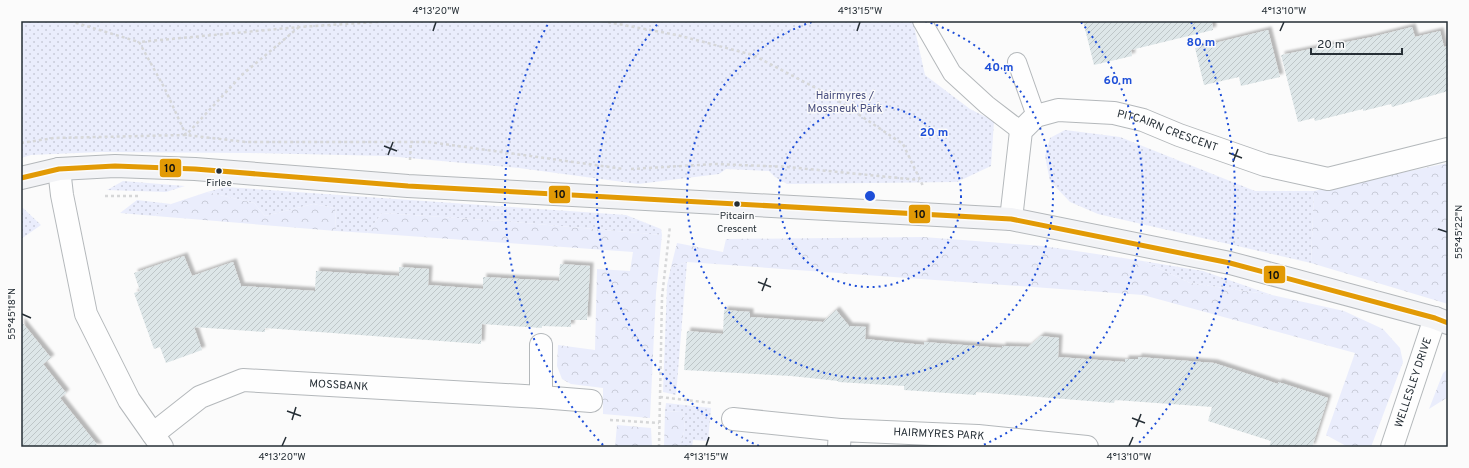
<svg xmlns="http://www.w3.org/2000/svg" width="1469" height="468" font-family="Overpass,sans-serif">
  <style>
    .grass { fill: url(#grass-dots) }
    .forest { fill: url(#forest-crowns) }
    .building { fill: url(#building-hatch); filter: url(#shadow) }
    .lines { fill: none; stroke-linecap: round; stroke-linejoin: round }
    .lane-casing { stroke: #b4b8bb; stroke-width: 20 }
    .street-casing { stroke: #b4b8bb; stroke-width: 24 }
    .secondary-casing { stroke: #b4b8bb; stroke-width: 24 }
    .path { stroke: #d6d7d8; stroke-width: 2.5; stroke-dasharray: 3 3; stroke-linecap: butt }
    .lane { stroke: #fefefe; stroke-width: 18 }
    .street { stroke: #fefefe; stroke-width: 22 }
    .secondary { stroke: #f2f3f6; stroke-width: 22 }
    .bus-1-casing { stroke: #fbfbfb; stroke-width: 8 }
    .bus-1 { stroke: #e29a05; stroke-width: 5 }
    .ticks { fill: none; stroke: #252e35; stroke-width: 1.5 }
    .ring { fill: none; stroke: #1d4ed8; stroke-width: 2; stroke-dasharray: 2 4 }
    .bus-dot { fill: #252e35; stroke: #fbfbfb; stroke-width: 1.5 }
    .labels { text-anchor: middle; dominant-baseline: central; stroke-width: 3; stroke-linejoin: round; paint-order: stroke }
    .bus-label { font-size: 10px; fill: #252e35; stroke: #fbfbfb }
    .park-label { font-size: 11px; fill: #464c7d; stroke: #fbfbfb }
    .street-label { font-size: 11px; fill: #252e35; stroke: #fbfbfb }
    .centre { fill: #1d4ed8; stroke: #fbfbfb; stroke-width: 2 }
    .ring-label { font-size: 12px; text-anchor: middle; font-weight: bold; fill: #1d4ed8; stroke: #fbfbfb; stroke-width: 3; stroke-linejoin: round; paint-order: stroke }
    .line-badge { stroke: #fbfbfb; stroke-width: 1.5 }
    .pale-badge-label { font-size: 11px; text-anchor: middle; font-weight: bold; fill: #111 }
    .neatline { fill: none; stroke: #252e35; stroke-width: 1.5 }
    .ticks-label { font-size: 10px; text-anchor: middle; fill: #252e35 }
  </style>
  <defs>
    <pattern id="grass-dots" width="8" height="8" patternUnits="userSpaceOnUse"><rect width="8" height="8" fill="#eaedfc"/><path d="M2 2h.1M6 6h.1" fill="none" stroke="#c9ccd9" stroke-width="1.8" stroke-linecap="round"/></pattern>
    <pattern id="forest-crowns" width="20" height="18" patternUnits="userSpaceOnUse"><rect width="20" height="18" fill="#eaedfc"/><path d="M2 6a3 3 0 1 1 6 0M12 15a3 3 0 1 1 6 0" fill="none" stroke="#c9ccd9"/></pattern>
    <pattern id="building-hatch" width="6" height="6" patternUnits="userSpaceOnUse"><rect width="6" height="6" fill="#dde6e8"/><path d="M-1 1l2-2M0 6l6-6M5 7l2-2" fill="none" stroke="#bec6c8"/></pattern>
    <filter id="shadow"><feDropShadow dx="3.5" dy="-3.5" stdDeviation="1" flood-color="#0004"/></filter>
  </defs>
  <rect width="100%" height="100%" fill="#fbfbfb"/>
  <!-- grass -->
  <path class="grass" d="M21 21H913L925 75 970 109 994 121 991 166 957 182 787 184 775 177 769 171 726 169 719 174 638 184 519 168 387 156 250 153 100 152 31 155 21 158Z
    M1065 130 1120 137 1255 191H1314L1311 263 1098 214 1070 202 1050 181 1045 156 1050 138Z
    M123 181 185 186 166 192 107 190Z
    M226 187 626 215 661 229 662 235 502 221 382 213 367 233 336 231 335 208 313 204 265 216 254 203 207 192Z
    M137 200 171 204 155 216 120 213Z
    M21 208H23L41 225 21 239Z
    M1143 261 1203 271 1272 295 1190 283Z
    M687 262 676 395 663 392 667 285 671 267Z
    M666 403 711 408 708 441 693 440 692 447H680L685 428 683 412 665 411Z"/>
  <!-- forest -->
  <path class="forest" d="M1448 163V304L1311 263 1314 191Z
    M207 192 254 203 265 216 313 204 335 208 336 231 155 216 171 204Z
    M382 213 502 221 662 235 656 293 650 418 603 414V388L571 384 562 379 557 366 558 345 595 350 597 269 630 271 633 252 367 233Z
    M923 237 1043 246 1143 261 1190 283 1272 295 1344 311 1383 329 1400 348 1403 362 1371 447H1348L1326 435 1355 353 1143 295 687 262 671 267 677 243 723 252 726 239Z
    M1448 369V397L1429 409 1443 373Z
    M665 411 683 412 685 428 680 447H664Z
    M617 425 651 428 652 447H615Z"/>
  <!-- building -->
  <path class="building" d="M1083 21H1212L1213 30 1131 50 1132 56 1094 65Z
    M1412 27 1415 37 1440 31 1444 47 1448 46V91L1392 107 1391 104 1363 111V109L1315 121 1314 118 1298 122 1281 55 1372 37Z
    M1268 30 1280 77 1241 86 1239 77 1204 85 1195 48Z
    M184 256 192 276 233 262 241 286 315 291 316 271 399 276V267L429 269 428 285 483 289V277L559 281 560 264 590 266 587 320H571V327L542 326V328L482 324 481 344 265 328V332L194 327 202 350 166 363 160 347 154 349 134 293 140 291 134 273Z
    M724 310 750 312V317L823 322 836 310 849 326 866 327 865 339 924 345V342L1002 348V346L1028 347 1041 336 1059 338 1058 357 1125 362V359H1138V357L1214 363 1278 384V382L1328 398 1312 447H1269L1271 441 1208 421 1212 407 1115 400 1114 403 976 392V395L904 390V386L838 382V381L791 376 684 370 687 331 723 334Z
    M21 321 51 358 43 364 66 393 60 398 99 447H21Z"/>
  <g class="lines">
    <defs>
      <path id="lane" d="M922 21 952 73 987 105 1021 131
        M1017 62 1036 116"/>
      <g id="street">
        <path d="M59 169 62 195 86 314 129 400 162 447"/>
        <path id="s1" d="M1011 219 1021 131 1036 116 1058 110 1114 113 1143 120 1179 135 1265 165 1328 179 1448 149"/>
        <path d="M541 397V345"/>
        <path d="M733 419 840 430"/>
        <path id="s2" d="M153 434 200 397 243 380 541 397 591 401"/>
        <path id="s3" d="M839 447 840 430 978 436 1087 447"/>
        <path id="s4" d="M1392 447 1435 318"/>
      </g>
      <path id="secondary" d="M21 178 59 169 115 166 195 169 408 186 1011 219 1230 263 1435 318 1448 323"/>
    </defs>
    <!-- lane casing -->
    <use href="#lane" class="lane-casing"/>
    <!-- street casing -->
    <use href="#street" class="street-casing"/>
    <!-- secondary casing -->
    <use href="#secondary" class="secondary-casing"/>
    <!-- path -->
    <path class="path" d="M70 21 139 42
      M602 21 677 35 753 55 831 96 903 144 923 186
      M299 27 243 74 186 135 165 89 139 42 299 27 392 21
      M21 143 54 138 186 135 246 142H429L624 169
      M410 160 411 142
      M631 169 716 164 788 167 919 180
      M105 196H140
      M660 397 712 403
      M610 420 659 423
      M659 447 662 297 670 226"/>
    <!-- lane -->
    <use href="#lane" class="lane"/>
    <!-- street -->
    <use href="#street" class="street"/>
    <!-- secondary -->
    <use href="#secondary" class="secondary"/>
    <defs>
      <path id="bus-1" d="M21 178 59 169 115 166 195 169 408 186 1011 219 1230 263 1435 318 1448 323"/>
    </defs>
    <!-- bus-1 casing -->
    <use href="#bus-1" class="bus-1-casing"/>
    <!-- bus-1 -->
    <use href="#bus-1" class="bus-1"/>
  </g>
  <!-- ticks -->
  <path class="ticks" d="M433 31 436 22M857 31 860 22M1280 31 1284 22M384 146 397 151M1229 153 1242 158M388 155 393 142M1233 162 1238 149M1438 229 1447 232M758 282 771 287M762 291 767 278M22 314 31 318M287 411 301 416M1132 418 1145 423M292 420 296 407M1136 427 1141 414M282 446 286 437M706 446 709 437M1129 446 1133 437"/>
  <!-- distance rings -->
  <g class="ring">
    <circle cx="870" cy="196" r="91"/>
    <path d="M925 21A183 183 0 1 1 815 21"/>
    <path d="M759 446A274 274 0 0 1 659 22M1081 22A274 274 0 0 1 981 446"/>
    <path d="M603 445A365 365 0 0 1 549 22M1191 22A365 365 0 0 1 1137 445"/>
  </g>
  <!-- markers -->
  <g class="bus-dot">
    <circle cx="219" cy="171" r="3.5"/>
    <circle cx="737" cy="204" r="3.5"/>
  </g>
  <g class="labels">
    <!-- bus labels -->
    <g class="bus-label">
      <text x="219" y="183">Firlee</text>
      <text x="737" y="216">Pitcairn<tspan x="737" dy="13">Crescent</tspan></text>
    </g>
    <!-- park labels -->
    <g class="park-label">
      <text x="845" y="96">Hairmyres /<tspan x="845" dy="13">Mossneuk Park</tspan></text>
    </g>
    <!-- street labels -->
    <g class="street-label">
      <text stroke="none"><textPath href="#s1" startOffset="245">PITCAIRN CRESCENT</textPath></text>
      <text stroke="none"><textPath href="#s4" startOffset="68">WELLESLEY DRIVE</textPath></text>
      <text stroke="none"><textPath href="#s2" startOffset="202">MOSSBANK</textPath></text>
      <text stroke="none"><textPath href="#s3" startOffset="116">HAIRMYRES PARK</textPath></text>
    </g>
  </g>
  <circle cx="870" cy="196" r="6" class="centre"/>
  <g class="ring-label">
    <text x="1201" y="46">80 m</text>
    <text x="999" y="71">40 m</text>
    <text x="1118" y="84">60 m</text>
    <text x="934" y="136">20 m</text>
  </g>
  <g class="line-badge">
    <rect x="159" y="158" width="23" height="20" rx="4" fill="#e29a05"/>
    <rect x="548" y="185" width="23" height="19" rx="4" fill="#e29a05"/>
    <rect x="908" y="204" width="23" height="20" rx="4" fill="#e29a05"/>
    <rect x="1263" y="265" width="23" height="19" rx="4" fill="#e29a05"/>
  </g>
  <g class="pale-badge-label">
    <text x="170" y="172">10</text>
    <text x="560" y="198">10</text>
    <text x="920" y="218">10</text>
    <text x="1274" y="279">10</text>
  </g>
  <!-- border -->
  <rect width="1469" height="468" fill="none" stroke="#fbfbfb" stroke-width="44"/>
  <!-- scale -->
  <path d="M1311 48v6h91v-6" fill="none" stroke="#252e35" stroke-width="2"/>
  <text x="1317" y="48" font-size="12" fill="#252e35" stroke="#fbfbfb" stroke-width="3" paint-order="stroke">20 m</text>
  <rect x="22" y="22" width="1425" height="424" class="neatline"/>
  <g class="ticks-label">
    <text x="436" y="14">4°13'20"W</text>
    <text x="860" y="14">4°13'15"W</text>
    <text x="1284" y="14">4°13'10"W</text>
    <text transform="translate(1458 232) rotate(-90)" y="4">55°45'22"N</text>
    <text transform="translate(11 314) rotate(-90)" y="4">55°45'18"N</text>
    <text x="282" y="460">4°13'20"W</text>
    <text x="706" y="460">4°13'15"W</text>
    <text x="1129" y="460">4°13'10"W</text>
  </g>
</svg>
